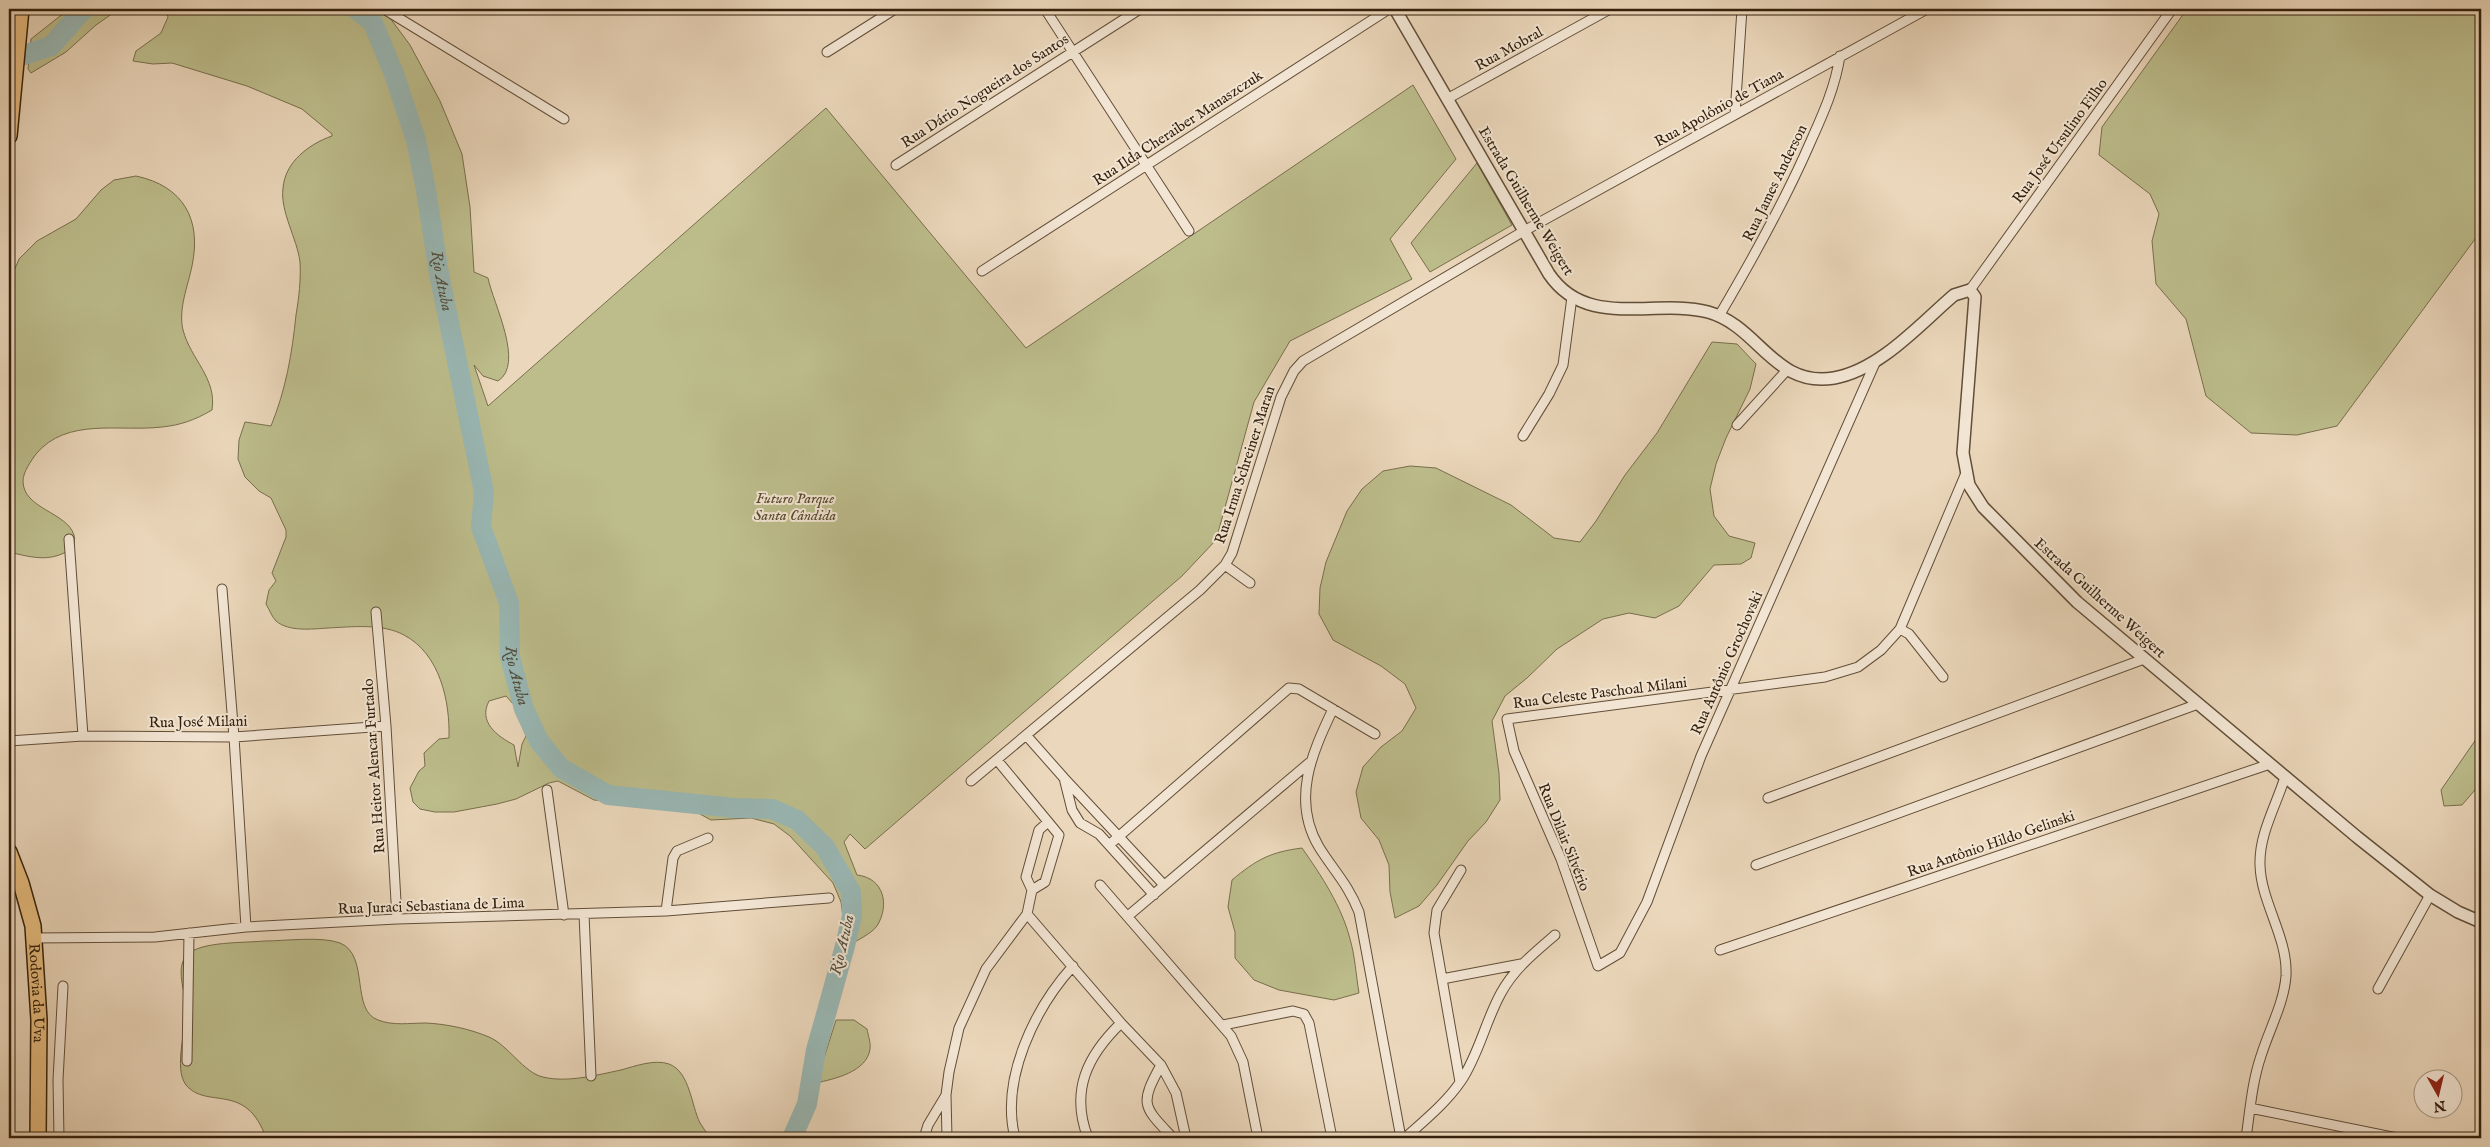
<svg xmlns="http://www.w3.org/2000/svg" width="2490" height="1147" font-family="'IM FELL English',serif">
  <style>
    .green { fill: #bdbd8c; stroke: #786f4c; fill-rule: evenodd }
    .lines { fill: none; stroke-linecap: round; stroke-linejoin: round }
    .river { stroke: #99b8b5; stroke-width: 20 }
    .minor-casing { stroke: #624e38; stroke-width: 11 }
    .tertiary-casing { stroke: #624e38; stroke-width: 14 }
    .trunk-casing { stroke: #34210c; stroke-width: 18 }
    .minor { stroke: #f2e5d3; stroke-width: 9 }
    .tertiary { stroke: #f2e5d3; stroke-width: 11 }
    .trunk { stroke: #e6bc7e; stroke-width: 15 }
    .labels { text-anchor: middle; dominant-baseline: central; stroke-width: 4; stroke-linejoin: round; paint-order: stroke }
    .street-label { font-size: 15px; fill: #34210c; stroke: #f2e5d3 }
    .park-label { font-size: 15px; font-style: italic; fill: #56482c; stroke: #f2e5d3 }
    .water-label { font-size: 16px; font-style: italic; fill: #524e3f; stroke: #f2e5d3 }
  </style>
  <rect width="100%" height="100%" fill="#ebd7bb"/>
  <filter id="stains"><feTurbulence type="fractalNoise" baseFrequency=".004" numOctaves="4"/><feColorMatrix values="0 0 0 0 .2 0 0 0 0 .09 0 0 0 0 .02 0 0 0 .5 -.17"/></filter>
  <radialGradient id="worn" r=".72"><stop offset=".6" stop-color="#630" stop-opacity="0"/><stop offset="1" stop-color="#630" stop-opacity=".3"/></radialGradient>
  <!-- green -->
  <path class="green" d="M69 9H119L96 25 66 52 31 73 28 69 31 39Z
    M165 9H376L390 18 410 45 440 101 462 154 470 207 474 272 488 278C493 303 525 364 498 381L483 376 474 365 488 406 826 108 1026 348 1413 85 1456 159 1390 239 1412 279 1290 341 1254 402 1216 540 1182 576 865 849 850 834 844 842 857 875C884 878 890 905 877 926 871 934 856 941 847 946L841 902 833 883 790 836 774 824 751 818 711 820 689 808 594 800 558 781 549 783 516 799 497 804 454 812H435L420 809 413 802 410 788 419 771 425 766 424 753 439 739 449 738C450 701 440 654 404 635 382 623 351 627 328 628 312 629 289 632 276 621 272 617 269 609 266 604L269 590 276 581 272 573 286 537V530L271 498 259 491 245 477 238 459 239 440 245 422 271 426C286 389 292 354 296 315 299 297 301 280 300 262 297 238 280 212 283 188 285 162 309 144 332 136V134L302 109 247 86 172 63 153 64 133 61 136 51 161 33 168 17ZM506 696 514 705 526 736 522 744 518 767 514 745C497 736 478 722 489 701Z
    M2187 9H2481V231L2337 426 2297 435 2251 433 2206 396 2186 319 2156 284 2152 241 2159 214 2150 194 2099 155 2102 127Z
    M1477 163 1512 225 1430 272 1411 243Z
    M136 176C183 186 202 219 192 266 188 286 178 309 183 330 191 360 217 378 212 410 195 420 181 425 162 427 119 432 67 417 36 454 31 461 23 472 23 481 23 509 67 512 74 535 75 539 74 543 74 547 52 563 34 558 9 552V283L19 259 37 241 76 219 101 190 114 180Z
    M1712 342 1737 344 1756 364 1750 389 1726 438 1716 464 1710 489 1714 516 1729 536 1755 543 1751 558 1741 564 1714 565 1679 606 1655 618 1629 613 1603 619 1557 649 1527 678 1505 696 1492 721 1499 773 1500 800 1486 822 1468 841 1437 885 1419 906 1395 918 1390 892 1389 865 1379 840 1361 818 1356 792 1363 767 1381 747 1402 731 1416 708 1405 684 1381 666 1333 640 1319 614 1320 588 1326 562 1347 511 1362 489 1383 471 1410 466 1436 468 1511 505 1554 538 1580 542 1596 521 1625 475 1657 433Z
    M2481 732V783L2462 805 2444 806 2441 790Z
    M1302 848C1321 875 1342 907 1350 939 1355 956 1356 975 1359 993L1334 1000 1279 990 1254 980 1235 958V932L1228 907 1232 880C1256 860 1270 852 1302 848Z
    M264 941C284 941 322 936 340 943 370 955 350 1010 378 1020 393 1026 410 1023 426 1023 447 1024 470 1029 489 1037 508 1045 524 1073 543 1077 567 1083 597 1075 621 1070 635 1066 655 1059 669 1064 690 1072 691 1105 700 1123 703 1128 707 1133 710 1138H266C246 1081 207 1110 186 1085 173 1068 187 1027 186 1007 185 992 175 967 187 955 200 941 246 943 264 941Z
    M836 1020H854L867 1029C868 1035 871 1043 870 1049 867 1072 834 1079 816 1083Z"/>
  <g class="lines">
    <!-- river -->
    <g class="river">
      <path id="s1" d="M356 9 373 23 394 74 416 140 426 190 439 274 484 492 481 527 509 603 510 657 524 709 539 741 561 768 608 795 735 808 772 809 797 820 825 847 851 892 852 916 845 946 816 1050 807 1104 792 1138"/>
      <path d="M9 60 51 46 84 9"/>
    </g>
    <defs>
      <path id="minor" d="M384 9 564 119
        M1045 9 1189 231
        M827 52 895 9
        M1447 99 1610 9
        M1735 114 1742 9
        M896 165 1140 9
        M982 271 1389 9
        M1970 290 2172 9
        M1719 316C1752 260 1784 203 1810 143 1823 114 1835 88 1840 56
        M1875 363 1701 756 1647 902 1620 953 1598 966 1561 859 1514 751 1507 719 1825 677 1858 667 1881 650 1900 629 1966 473
        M1737 425 1787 370
        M1523 436 1549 394 1563 365 1572 297
        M69 539 83 736
        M1225 565 1250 583
        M222 589 234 737 246 927
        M376 612 386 726 397 919
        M1900 629 1909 634 1943 677
        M1333 709C1312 753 1291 800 1319 847 1334 871 1348 884 1359 912L1401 1138
        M1026 735 1064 778
        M9 741 83 736 234 737 386 726
        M997 760 1059 835 1045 882 1032 890
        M971 781 1200 590 1225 565 1232 553 1281 397 1294 371 1303 361 1524 231 1927 9
        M547 790 564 915
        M1768 798 2144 659
        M1109 845 1289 688 1299 689 1375 734
        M1756 865 2198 704
        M1100 885 1231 1036 1243 1062 1258 1138
        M1154 895 1099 834 1080 823 1072 810 1064 778 1164 885
        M666 911 673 858 677 851 708 838
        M584 914 591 1076
        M1027 914 1121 1023 1161 1065 1176 1093 1186 1138
        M1128 916 1309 763
        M34 938 155 937 246 927 397 919 666 911 829 898
        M1720 950 2270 764
        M1442 979 1521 964
        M2378 989 2430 895
        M1223 1025 1293 1011 1304 1014 1309 1023 1332 1138
        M187 1061 189 933
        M1161 1065C1139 1105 1143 1106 1173 1138
        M1460 1082 1434 933 1437 910 1461 870
        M2250 1108 2397 1138
        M59 1138 58 1080 63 986
        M924 1138 928 1125 946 1095
        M947 1138 946 1095 949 1072 959 1028 986 969 1027 914 1032 890 1026 877 1039 830 1048 822
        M1015 1138C1000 1079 1035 1008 1073 966
        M1088 1138C1070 1091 1087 1056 1121 1023
        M1405 1138C1425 1120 1446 1103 1461 1081 1479 1054 1485 1022 1501 993 1514 969 1534 953 1555 935
        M2246 1138C2250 1111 2252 1082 2261 1056 2269 1030 2284 1003 2286 976 2288 937 2261 903 2260 865 2259 834 2276 806 2285 777"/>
      <path id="tertiary" d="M1395 9 1549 274C1587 330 1654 298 1708 312 1759 326 1774 388 1834 378 1880 370 1920 324 1954 295L1970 290 1975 297 1963 453 1969 485 1983 507 2077 602 2357 837 2430 895 2458 912 2481 922"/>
      <g id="trunk">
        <path d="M9 136 21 9"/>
        <path id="s2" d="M9 852 21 883 33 926 39 1020 38 1138"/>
      </g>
    </defs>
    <!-- minor casing -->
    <use href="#minor" class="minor-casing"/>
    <!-- tertiary casing -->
    <use href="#tertiary" class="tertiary-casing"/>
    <!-- trunk casing -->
    <use href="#trunk" class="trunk-casing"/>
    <!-- minor -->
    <use href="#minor" class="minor"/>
    <!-- tertiary -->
    <use href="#tertiary" class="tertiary"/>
    <!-- trunk -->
    <use href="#trunk" class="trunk"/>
  </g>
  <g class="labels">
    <!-- street labels -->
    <g class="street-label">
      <text transform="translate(1509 49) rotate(-29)">Rua Mobral</text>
      <text transform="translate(985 91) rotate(-33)">Rua Dário Nogueira dos Santos</text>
      <text transform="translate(1719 108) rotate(-29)">Rua Apolônio de Tiana</text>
      <text transform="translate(1178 128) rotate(-33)">Rua Ilda Cheraiber Manaszczuk</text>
      <text transform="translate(2060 141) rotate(-54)">Rua José Ursulino Filho</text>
      <text transform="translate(1775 183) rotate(-64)">Rua James Anderson</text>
      <text transform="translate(1526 201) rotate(59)">Estrada Guilherme Weigert</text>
      <text transform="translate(1245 465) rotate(-72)">Rua Irma Schreiner Maran</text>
      <text transform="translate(2100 598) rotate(42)">Estrada Guilherme Weigert</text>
      <text transform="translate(1727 663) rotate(-66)">Rua Antônio Grochovski</text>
      <text transform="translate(1600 693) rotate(-7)">Rua Celeste Paschoal Milani</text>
      <text transform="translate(198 722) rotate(-1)">Rua José Milani</text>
      <text transform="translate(374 766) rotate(-94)">Rua Heitor Alencar Furtado</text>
      <text transform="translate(1564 837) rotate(68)">Rua Dilair Silvério</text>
      <text transform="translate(1991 844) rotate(-19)">Rua Antônio Hildo Gelinski</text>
      <text transform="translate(431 906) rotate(-2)">Rua Juraci Sebastiana de Lima</text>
      <text stroke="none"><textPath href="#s2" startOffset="145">Rodovia da Uva</textPath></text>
    </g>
    <!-- park labels -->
    <g class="park-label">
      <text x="795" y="498">Futuro Parque<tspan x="795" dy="17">Santa Cândida</tspan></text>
    </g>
    <!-- water labels -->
    <g class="water-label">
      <text stroke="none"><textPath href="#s1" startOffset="290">Rio Atuba</textPath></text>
      <text stroke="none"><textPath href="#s1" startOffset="695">Rio Atuba</textPath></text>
      <text transform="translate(843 945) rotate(-77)">Rio Atuba</text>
    </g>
  </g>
  <!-- margin -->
  <rect width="2490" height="1147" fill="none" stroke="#ebd7bb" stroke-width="30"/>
  <rect x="10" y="10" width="2470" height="1127" fill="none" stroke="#34210c" stroke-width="2.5"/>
  <rect x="15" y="15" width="2460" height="1117" fill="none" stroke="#34210c"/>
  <!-- north arrow -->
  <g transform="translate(2438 1094) rotate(172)"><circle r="24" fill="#f2e5d3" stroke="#a69783"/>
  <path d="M0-4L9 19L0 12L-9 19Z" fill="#8f2418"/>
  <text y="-8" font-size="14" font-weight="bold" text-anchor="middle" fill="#34210c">N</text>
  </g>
  <rect width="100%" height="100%" filter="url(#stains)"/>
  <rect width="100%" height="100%" fill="url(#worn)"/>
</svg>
